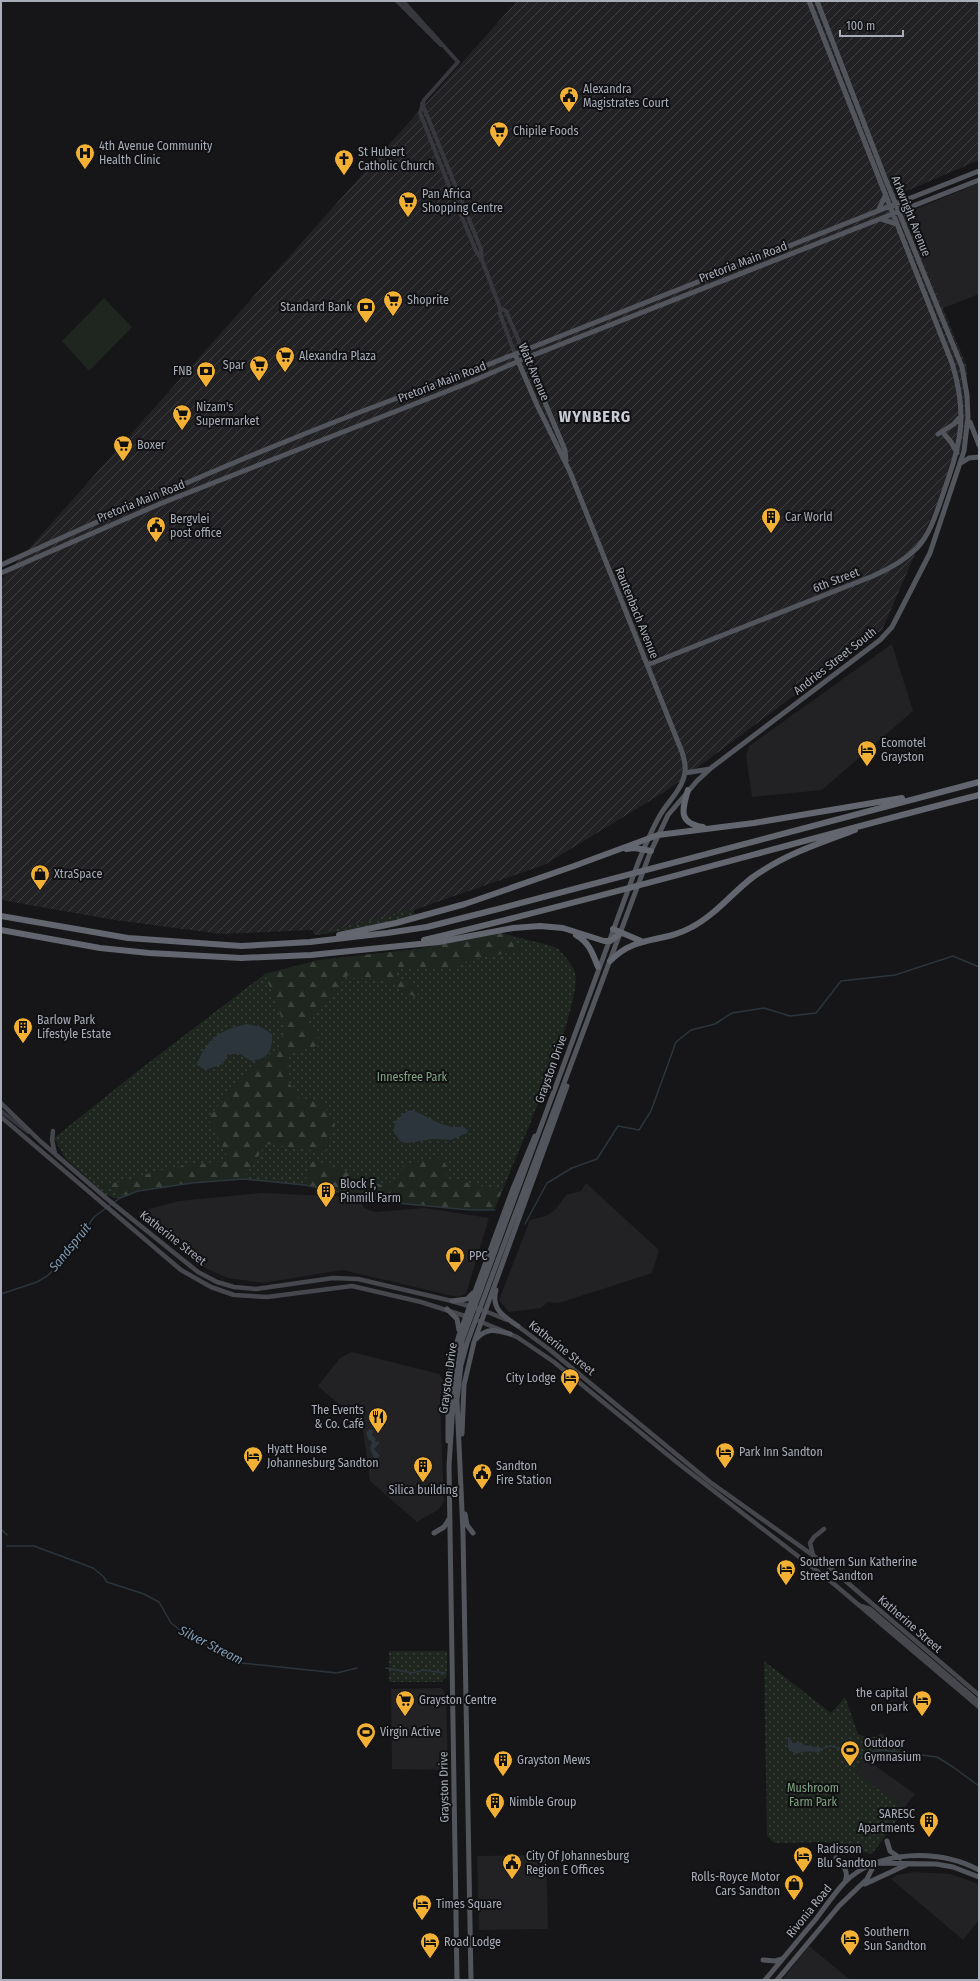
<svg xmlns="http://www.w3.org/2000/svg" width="980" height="1981" font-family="'Fira Sans Condensed',sans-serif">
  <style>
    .built { fill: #222225 }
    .industrial { fill: url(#industrial-furrows) }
    .grass { fill: url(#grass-dots) }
    .forest { fill: url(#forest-firs) }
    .pitch { fill: #1e261f }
    .water { fill: #2c353c }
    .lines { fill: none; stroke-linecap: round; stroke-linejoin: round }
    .stream { stroke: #2c353c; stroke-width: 1.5 }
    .tertiary { stroke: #37383d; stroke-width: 4 }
    .secondary { stroke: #45474d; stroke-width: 4.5 }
    .primary { stroke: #53555c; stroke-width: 5 }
    .motorway { stroke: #63666e; stroke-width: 6 }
    .labels { text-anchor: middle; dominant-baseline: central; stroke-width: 4; stroke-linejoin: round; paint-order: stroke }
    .poi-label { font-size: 12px; fill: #a8adb8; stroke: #111113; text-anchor: start }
    .street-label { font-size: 12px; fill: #a8adb8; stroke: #111113 }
    .park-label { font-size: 12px; fill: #7fa381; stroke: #111113 }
    .water-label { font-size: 13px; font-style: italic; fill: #7f9bb3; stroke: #111113 }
    .district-label { font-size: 16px; font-weight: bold; letter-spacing: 1px; fill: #c9ccd4; stroke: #111113 }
  </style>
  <defs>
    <pattern id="industrial-furrows" width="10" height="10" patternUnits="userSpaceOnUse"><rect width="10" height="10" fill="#222225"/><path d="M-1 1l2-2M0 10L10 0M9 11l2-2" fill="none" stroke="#3f3f43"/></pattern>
    <pattern id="grass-dots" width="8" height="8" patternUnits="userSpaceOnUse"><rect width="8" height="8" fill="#1e261f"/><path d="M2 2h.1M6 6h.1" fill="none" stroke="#3c433d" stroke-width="1.8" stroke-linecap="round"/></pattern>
    <pattern id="forest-firs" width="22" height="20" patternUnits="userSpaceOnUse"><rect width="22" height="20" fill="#1e261f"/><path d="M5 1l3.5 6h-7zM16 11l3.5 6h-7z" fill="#3c433d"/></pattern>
  </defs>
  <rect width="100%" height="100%" fill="#161618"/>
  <!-- built -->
  <path class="built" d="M979 183V294L941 309 904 214Z
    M892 644 913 711 822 790 752 797 746 756 749 746Z
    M586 1183 659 1250 652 1273 559 1303 548 1302 541 1308 509 1312 499 1300 530 1220 546 1216 555 1210 566 1195 581 1191Z
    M261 1193 356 1197 364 1208 375 1212 425 1208 489 1218 466 1294 457 1297 343 1270 263 1283 228 1278 198 1265 143 1219 138 1212 179 1201Z
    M352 1352 439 1374 443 1380 440 1399 444 1502 438 1510 417 1522 370 1481 363 1430 358 1421 318 1386 340 1358Z
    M441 1688 444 1690 446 1698 448 1770 392 1769 391 1689Z
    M863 1757 915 1794 904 1808 856 1774Z
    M546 1855 548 1929 479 1930 477 1856Z
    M915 1872 950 1874 979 1884V1920L963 1940 891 1879 897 1875Z
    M809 1946 820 1955 850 1980H782Z"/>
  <!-- industrial -->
  <path class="industrial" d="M517 1H979V160L897 195 967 367V435L882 630 666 791 544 865 411 911 315 935 312 930 221 934 115 920 1 900V580Z"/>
  <!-- grass -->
  <path class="grass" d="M413 909 415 915 374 925 318 935V934Z
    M499 933C509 936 553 945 558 949 563 953 571 964 574 970 588 996 508 1176 494 1210H470L386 1202 305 1185 243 1179 192 1183 138 1191 120 1198H114L106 1195 65 1158 54 1138 139 1070 265 974 319 960 418 949Z
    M389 1651H447V1676L442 1682H389Z
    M764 1661 831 1713 845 1697 858 1734C865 1737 870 1737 877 1737L881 1733 902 1748 896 1756 863 1757 856 1773 905 1809 872 1854 826 1842 774 1843 767 1836Z"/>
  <!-- forest -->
  <path class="forest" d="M499 933 513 936 520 951 472 959 455 967 402 968 394 975 419 988 417 998 384 979 349 978 350 973 306 1022 323 1044 288 1054 289 1082 298 1098 320 1100 335 1124 325 1152 266 1144 243 1179 192 1183 138 1191 126 1196 103 1186 170 1168 229 1160 208 1118 243 1076 280 1046 285 1027 265 974 319 960 418 949Z
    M437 1157 445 1163 447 1178 502 1191 494 1210H470L386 1202 305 1185 310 1158 381 1185 398 1180 403 1166Z"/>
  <!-- pitch -->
  <path class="pitch" d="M104 298 132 327 89 371 62 341Z"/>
  <!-- water -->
  <path class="water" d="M246 1024 261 1027 272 1034C273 1051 268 1059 251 1061L240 1054H228L223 1064 205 1070 197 1065C206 1039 220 1030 246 1024Z
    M413 1110 439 1123 452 1127H464L468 1130 467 1133 451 1140 433 1139 407 1143 401 1142 394 1133 395 1121 407 1111Z
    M370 1429 373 1430 372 1435 376 1439 375 1441 377 1442 379 1441V1444L374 1449 380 1456 375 1461 370 1448 372 1442 368 1439 366 1432Z
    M788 1737H789L793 1743 801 1742 804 1745 824 1748 818 1753C810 1750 803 1752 795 1754L788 1748Z"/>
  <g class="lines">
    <!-- stream -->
    <path class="stream" d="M525 1224 547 1183 572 1168 597 1159 618 1126 639 1130 651 1111 676 1042 691 1030 715 1024 732 1013 764 1008 790 1016 816 1013 841 981 895 975 953 956 979 967
      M1 1294 37 1282 47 1276 61 1263 94 1217 120 1198 138 1191 192 1183 243 1179 305 1185 386 1202 470 1210H495
      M1 1529 7 1535
      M7 1546H34L93 1568 103 1576 107 1582 144 1594 159 1602 171 1623 184 1633 241 1663 337 1673 357 1668
      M386 1668 412 1673 424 1670 445 1673
      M824 1748 830 1746 864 1754 882 1750 937 1757 953 1767 979 1786"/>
    <!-- tertiary -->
    <path class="tertiary" d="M397 1 441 45
      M403 1 458 62 424 100 420 113 451 191 476 251 482 260
      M422 103 481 249 482 260 500 308V314L515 354
      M500 308 506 311 523 351
      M1 1111 28 1132"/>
    <!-- secondary -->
    <path class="secondary" d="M1 1103 40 1141 106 1198 198 1272 217 1282 234 1287 256 1289 333 1278 358 1279 452 1301 485 1311 507 1320
      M1 1117 181 1270 211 1287 234 1295 267 1297 352 1286 421 1302 468 1317
      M53 1131 52 1140 55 1154
      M479 1321 517 1337 554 1362 679 1464 834 1584 979 1707
      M515 1324 550 1350 710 1482 828 1566 979 1695
      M813 1555 810 1543 814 1537 824 1529
      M861 1606 870 1609 979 1702"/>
    <!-- primary -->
    <path class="primary" d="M878 211 885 196
      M881 219 897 224
      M525 355 565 450 566 461
      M970 422 979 445
      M938 434 954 424 961 416
      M944 434 951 442 957 453
      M961 463 969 458 979 457
      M1 565C154 496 308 428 467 373L979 171
      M1 573 162 503 468 383 526 358 979 180
      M647 665 873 576C889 569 904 561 917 548 930 534 936 514 942 497 960 445 969 418 952 363L809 1
      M685 773 710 769
      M496 1290C491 1309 503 1316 518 1326
      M452 1301 467 1299 473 1293
      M447 1309 457 1319 459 1330
      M476 1339C487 1327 496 1330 510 1334
      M462 1434 464 1385 474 1342 567 1086
      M448 1441V1391L451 1365 459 1335 512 1191 535 1136
      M465 1514 467 1525 473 1533
      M434 1533 444 1527 449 1519
      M887 1841 890 1851 900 1858
      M836 1858C844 1865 849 1872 845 1882
      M876 1863 936 1864 953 1867 979 1877
      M865 1884 906 1865
      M763 1960 775 1961 782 1959
      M457 1980 449 1466 454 1388 462 1341C522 1182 578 1022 638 863 645 846 652 828 662 812 669 801 679 792 683 780 687 770 685 762 682 752L570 472 537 405 515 354
      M471 1980 463 1533 457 1400 461 1365 467 1343 650 853 668 815 697 781 711 768 880 640 892 627 930 553 964 451 968 417 967 395 962 367 885 178 817 1
      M765 1980C782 1960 799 1939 816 1919 825 1907 834 1894 844 1883 878 1849 939 1849 979 1870
      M777 1980 839 1906 867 1879 875 1863"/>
    <!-- motorway -->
    <path class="motorway" d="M688 790C682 810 678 823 703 827
      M626 849 635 848 651 851
      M574 866 658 835 754 823 902 798
      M1 916 128 938 241 946 310 942 387 933 427 927 502 908 979 782
      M613 929 641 941
      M1 930 100 948 149 953 241 958 311 955 439 942 513 928 540 926 563 928 604 941H610L621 933
      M339 935 396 923 465 904 577 865
      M576 935C589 942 593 954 598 967
      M424 940C610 896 794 842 979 795
      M610 961C636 934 662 944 692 927 715 915 732 893 753 877 784 855 819 843 855 830"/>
  </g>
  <!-- icons -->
  <defs>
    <symbol id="civic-pin" viewBox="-11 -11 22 30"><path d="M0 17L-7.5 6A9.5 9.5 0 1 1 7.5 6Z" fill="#f2b134" stroke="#111113"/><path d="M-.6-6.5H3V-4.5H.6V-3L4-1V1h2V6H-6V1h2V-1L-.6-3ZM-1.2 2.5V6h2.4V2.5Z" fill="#111"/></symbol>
    <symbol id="supermarket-pin" viewBox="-11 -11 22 30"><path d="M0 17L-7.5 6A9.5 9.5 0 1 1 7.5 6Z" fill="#f2b134" stroke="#111113"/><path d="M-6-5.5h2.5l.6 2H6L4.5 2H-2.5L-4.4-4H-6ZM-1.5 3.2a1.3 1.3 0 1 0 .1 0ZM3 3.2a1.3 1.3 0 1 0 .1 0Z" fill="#111"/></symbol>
    <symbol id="hospital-pin" viewBox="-11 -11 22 30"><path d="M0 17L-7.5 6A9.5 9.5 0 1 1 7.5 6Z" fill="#f2b134" stroke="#111113"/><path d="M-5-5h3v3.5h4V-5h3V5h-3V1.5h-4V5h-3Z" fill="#111"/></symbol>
    <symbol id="church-pin" viewBox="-11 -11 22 30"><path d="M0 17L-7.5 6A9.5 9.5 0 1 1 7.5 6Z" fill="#f2b134" stroke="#111113"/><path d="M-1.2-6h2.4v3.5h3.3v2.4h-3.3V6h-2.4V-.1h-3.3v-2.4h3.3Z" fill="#111"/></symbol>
    <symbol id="bank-pin" viewBox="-11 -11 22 30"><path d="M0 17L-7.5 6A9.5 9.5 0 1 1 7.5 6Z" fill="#f2b134" stroke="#111113"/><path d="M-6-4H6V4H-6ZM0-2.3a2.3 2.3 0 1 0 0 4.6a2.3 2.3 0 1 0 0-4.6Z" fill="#111"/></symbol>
    <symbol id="building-pin" viewBox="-11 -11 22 30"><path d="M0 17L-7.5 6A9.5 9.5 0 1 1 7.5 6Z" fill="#f2b134" stroke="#111113"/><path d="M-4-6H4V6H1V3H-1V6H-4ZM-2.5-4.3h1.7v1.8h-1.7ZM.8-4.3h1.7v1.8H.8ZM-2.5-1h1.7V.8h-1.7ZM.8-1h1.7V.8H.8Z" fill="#111"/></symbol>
    <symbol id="hotel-pin" viewBox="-11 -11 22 30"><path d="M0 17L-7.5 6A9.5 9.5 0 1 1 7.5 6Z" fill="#f2b134" stroke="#111113"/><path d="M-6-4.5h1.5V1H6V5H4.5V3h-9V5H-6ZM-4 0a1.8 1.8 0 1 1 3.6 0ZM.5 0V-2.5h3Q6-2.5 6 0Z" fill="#111"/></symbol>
    <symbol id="shop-pin" viewBox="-11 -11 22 30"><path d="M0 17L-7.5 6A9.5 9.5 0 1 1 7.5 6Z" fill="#f2b134" stroke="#111113"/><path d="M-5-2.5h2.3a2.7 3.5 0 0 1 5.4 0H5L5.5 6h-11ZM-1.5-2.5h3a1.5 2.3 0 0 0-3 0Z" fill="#111"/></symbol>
    <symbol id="restaurant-pin" viewBox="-11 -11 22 30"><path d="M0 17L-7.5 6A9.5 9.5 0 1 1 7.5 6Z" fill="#f2b134" stroke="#111113"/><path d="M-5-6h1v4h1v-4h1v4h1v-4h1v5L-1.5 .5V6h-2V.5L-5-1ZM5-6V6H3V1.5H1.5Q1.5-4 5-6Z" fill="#111"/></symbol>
    <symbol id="stadium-pin" viewBox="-11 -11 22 30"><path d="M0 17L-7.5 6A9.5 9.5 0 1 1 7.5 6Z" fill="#f2b134" stroke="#111113"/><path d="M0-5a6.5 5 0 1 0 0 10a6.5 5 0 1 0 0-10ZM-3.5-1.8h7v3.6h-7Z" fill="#111"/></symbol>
  </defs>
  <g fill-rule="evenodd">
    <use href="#civic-pin" x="558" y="85" width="22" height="30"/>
    <use href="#supermarket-pin" x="488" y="120" width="22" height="30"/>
    <use href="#hospital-pin" x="74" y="142" width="22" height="30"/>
    <use href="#church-pin" x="333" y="148" width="22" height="30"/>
    <use href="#supermarket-pin" x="397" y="190" width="22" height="30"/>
    <use href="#supermarket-pin" x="382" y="289" width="22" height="30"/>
    <use href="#bank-pin" x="355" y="296" width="22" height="30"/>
    <use href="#supermarket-pin" x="274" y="345" width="22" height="30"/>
    <use href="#supermarket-pin" x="248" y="354" width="22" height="30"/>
    <use href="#bank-pin" x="195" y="360" width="22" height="30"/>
    <use href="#supermarket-pin" x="171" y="403" width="22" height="30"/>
    <use href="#supermarket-pin" x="112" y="434" width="22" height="30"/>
    <use href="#building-pin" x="760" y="506" width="22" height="30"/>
    <use href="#civic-pin" x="145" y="515" width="22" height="30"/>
    <use href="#hotel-pin" x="856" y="739" width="22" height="30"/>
    <use href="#shop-pin" x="29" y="863" width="22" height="30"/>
    <use href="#building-pin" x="12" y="1016" width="22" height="30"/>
    <use href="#building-pin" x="315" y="1180" width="22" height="30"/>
    <use href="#shop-pin" x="444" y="1245" width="22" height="30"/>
    <use href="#hotel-pin" x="559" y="1367" width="22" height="30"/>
    <use href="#restaurant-pin" x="367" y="1406" width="22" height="30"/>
    <use href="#hotel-pin" x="714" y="1441" width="22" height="30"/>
    <use href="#hotel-pin" x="242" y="1445" width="22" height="30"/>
    <use href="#building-pin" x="412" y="1455" width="22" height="30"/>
    <use href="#civic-pin" x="471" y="1462" width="22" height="30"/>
    <use href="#hotel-pin" x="775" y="1558" width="22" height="30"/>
    <use href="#supermarket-pin" x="394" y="1689" width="22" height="30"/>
    <use href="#hotel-pin" x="911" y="1689" width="22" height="30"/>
    <use href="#stadium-pin" x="355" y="1721" width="22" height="30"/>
    <use href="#stadium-pin" x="839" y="1739" width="22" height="30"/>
    <use href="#building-pin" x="492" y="1749" width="22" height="30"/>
    <use href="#building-pin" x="484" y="1791" width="22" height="30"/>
    <use href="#building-pin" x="918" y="1810" width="22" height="30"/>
    <use href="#hotel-pin" x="792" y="1845" width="22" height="30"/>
    <use href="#civic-pin" x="501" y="1852" width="22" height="30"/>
    <use href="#shop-pin" x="783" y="1873" width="22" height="30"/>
    <use href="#hotel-pin" x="411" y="1893" width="22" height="30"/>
    <use href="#hotel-pin" x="839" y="1928" width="22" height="30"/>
    <use href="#hotel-pin" x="419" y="1931" width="22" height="30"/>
  </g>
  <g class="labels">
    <!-- poi labels -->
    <g class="poi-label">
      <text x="583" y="89">Alexandra<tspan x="583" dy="14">Magistrates Court</tspan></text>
      <text x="513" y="131">Chipile Foods</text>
      <text x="99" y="146">4th Avenue Community<tspan x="99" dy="14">Health Clinic</tspan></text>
      <text x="358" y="152">St Hubert<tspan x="358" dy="14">Catholic Church</tspan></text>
      <text x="422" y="194">Pan Africa<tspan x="422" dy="14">Shopping Centre</tspan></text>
      <text x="407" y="300">Shoprite</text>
      <text x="352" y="307" text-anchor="end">Standard Bank</text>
      <text x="299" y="356">Alexandra Plaza</text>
      <text x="245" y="365" text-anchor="end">Spar</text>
      <text x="192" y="371" text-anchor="end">FNB</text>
      <text x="196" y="407">Nizam's<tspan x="196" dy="14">Supermarket</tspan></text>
      <text x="137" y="445">Boxer</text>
      <text x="785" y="517">Car World</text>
      <text x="170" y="519">Bergvlei<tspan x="170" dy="14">post office</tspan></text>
      <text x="881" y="743">Ecomotel<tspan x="881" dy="14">Grayston</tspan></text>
      <text x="54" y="874">XtraSpace</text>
      <text x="37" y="1020">Barlow Park<tspan x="37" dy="14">Lifestyle Estate</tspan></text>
      <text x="340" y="1184">Block F,<tspan x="340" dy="14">Pinmill Farm</tspan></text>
      <text x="469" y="1256">PPC</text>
      <text x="556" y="1378" text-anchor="end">City Lodge</text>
      <text x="364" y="1410" text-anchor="end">The Events<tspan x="364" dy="14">&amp; Co. Café</tspan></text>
      <text x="267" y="1449">Hyatt House<tspan x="267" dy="14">Johannesburg Sandton</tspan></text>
      <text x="739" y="1452">Park Inn Sandton</text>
      <text x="496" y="1466">Sandton<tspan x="496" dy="14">Fire Station</tspan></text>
      <text x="423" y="1490" text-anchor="middle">Silica building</text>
      <text x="800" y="1562">Southern Sun Katherine<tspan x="800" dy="14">Street Sandton</tspan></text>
      <text x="908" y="1693" text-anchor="end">the capital<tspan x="908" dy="14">on park</tspan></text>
      <text x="419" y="1700">Grayston Centre</text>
      <text x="380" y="1732">Virgin Active</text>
      <text x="864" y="1743">Outdoor<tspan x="864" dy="14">Gymnasium</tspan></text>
      <text x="517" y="1760">Grayston Mews</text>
      <text x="509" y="1802">Nimble Group</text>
      <text x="915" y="1814" text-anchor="end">SARESC<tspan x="915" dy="14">Apartments</tspan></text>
      <text x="817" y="1849">Radisson<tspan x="817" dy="14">Blu Sandton</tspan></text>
      <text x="526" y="1856">City Of Johannesburg<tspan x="526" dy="14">Region E Offices</tspan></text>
      <text x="780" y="1877" text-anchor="end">Rolls-Royce Motor<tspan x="780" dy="14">Cars Sandton</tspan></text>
      <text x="436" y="1904">Times Square</text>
      <text x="864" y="1932">Southern<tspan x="864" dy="14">Sun Sandton</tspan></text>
      <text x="444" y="1942">Road Lodge</text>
    </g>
    <!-- street labels -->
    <g class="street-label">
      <text transform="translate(911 216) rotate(68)">Arkwright Avenue</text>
      <text transform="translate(743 262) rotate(-21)">Pretoria Main Road</text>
      <text transform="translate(534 372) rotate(67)">Watt Avenue</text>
      <text transform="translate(442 382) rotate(-21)">Pretoria Main Road</text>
      <text transform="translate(141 501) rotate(-22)">Pretoria Main Road</text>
      <text transform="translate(836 580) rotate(-21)">6th Street</text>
      <text transform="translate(637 613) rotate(68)">Rautenbach Avenue</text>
      <text transform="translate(835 661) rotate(-38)">Andries Street South</text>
      <text transform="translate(551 1069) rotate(-70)">Grayston Drive</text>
      <text transform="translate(173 1238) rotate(38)">Katherine Street</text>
      <text transform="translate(562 1348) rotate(38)">Katherine Street</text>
      <text transform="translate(448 1378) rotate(-82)">Grayston Drive</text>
      <text transform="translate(910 1624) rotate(41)">Katherine Street</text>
      <text transform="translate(444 1787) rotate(-91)">Grayston Drive</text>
      <text transform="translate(809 1911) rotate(-51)">Rivonia Road</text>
    </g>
    <!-- park labels -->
    <g class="park-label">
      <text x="412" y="1077">Innesfree Park</text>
      <text x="813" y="1788">Mushroom<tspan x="813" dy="14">Farm Park</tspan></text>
    </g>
    <!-- water labels -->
    <g class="water-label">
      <text transform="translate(70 1247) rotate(-51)">Sandspruit</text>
      <text transform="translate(211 1645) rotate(27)">Silver Stream</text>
    </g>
    <!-- district labels -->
    <g class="district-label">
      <text x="595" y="416">WYNBERG</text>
    </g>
  </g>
  <!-- border -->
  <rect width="980" height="1981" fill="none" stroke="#a8adb8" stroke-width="4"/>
  <!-- scale -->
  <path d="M840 30v6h63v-6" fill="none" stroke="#a8adb8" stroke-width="2"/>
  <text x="846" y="30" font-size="12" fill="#a8adb8" stroke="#111113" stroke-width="3" paint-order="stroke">100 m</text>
</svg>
